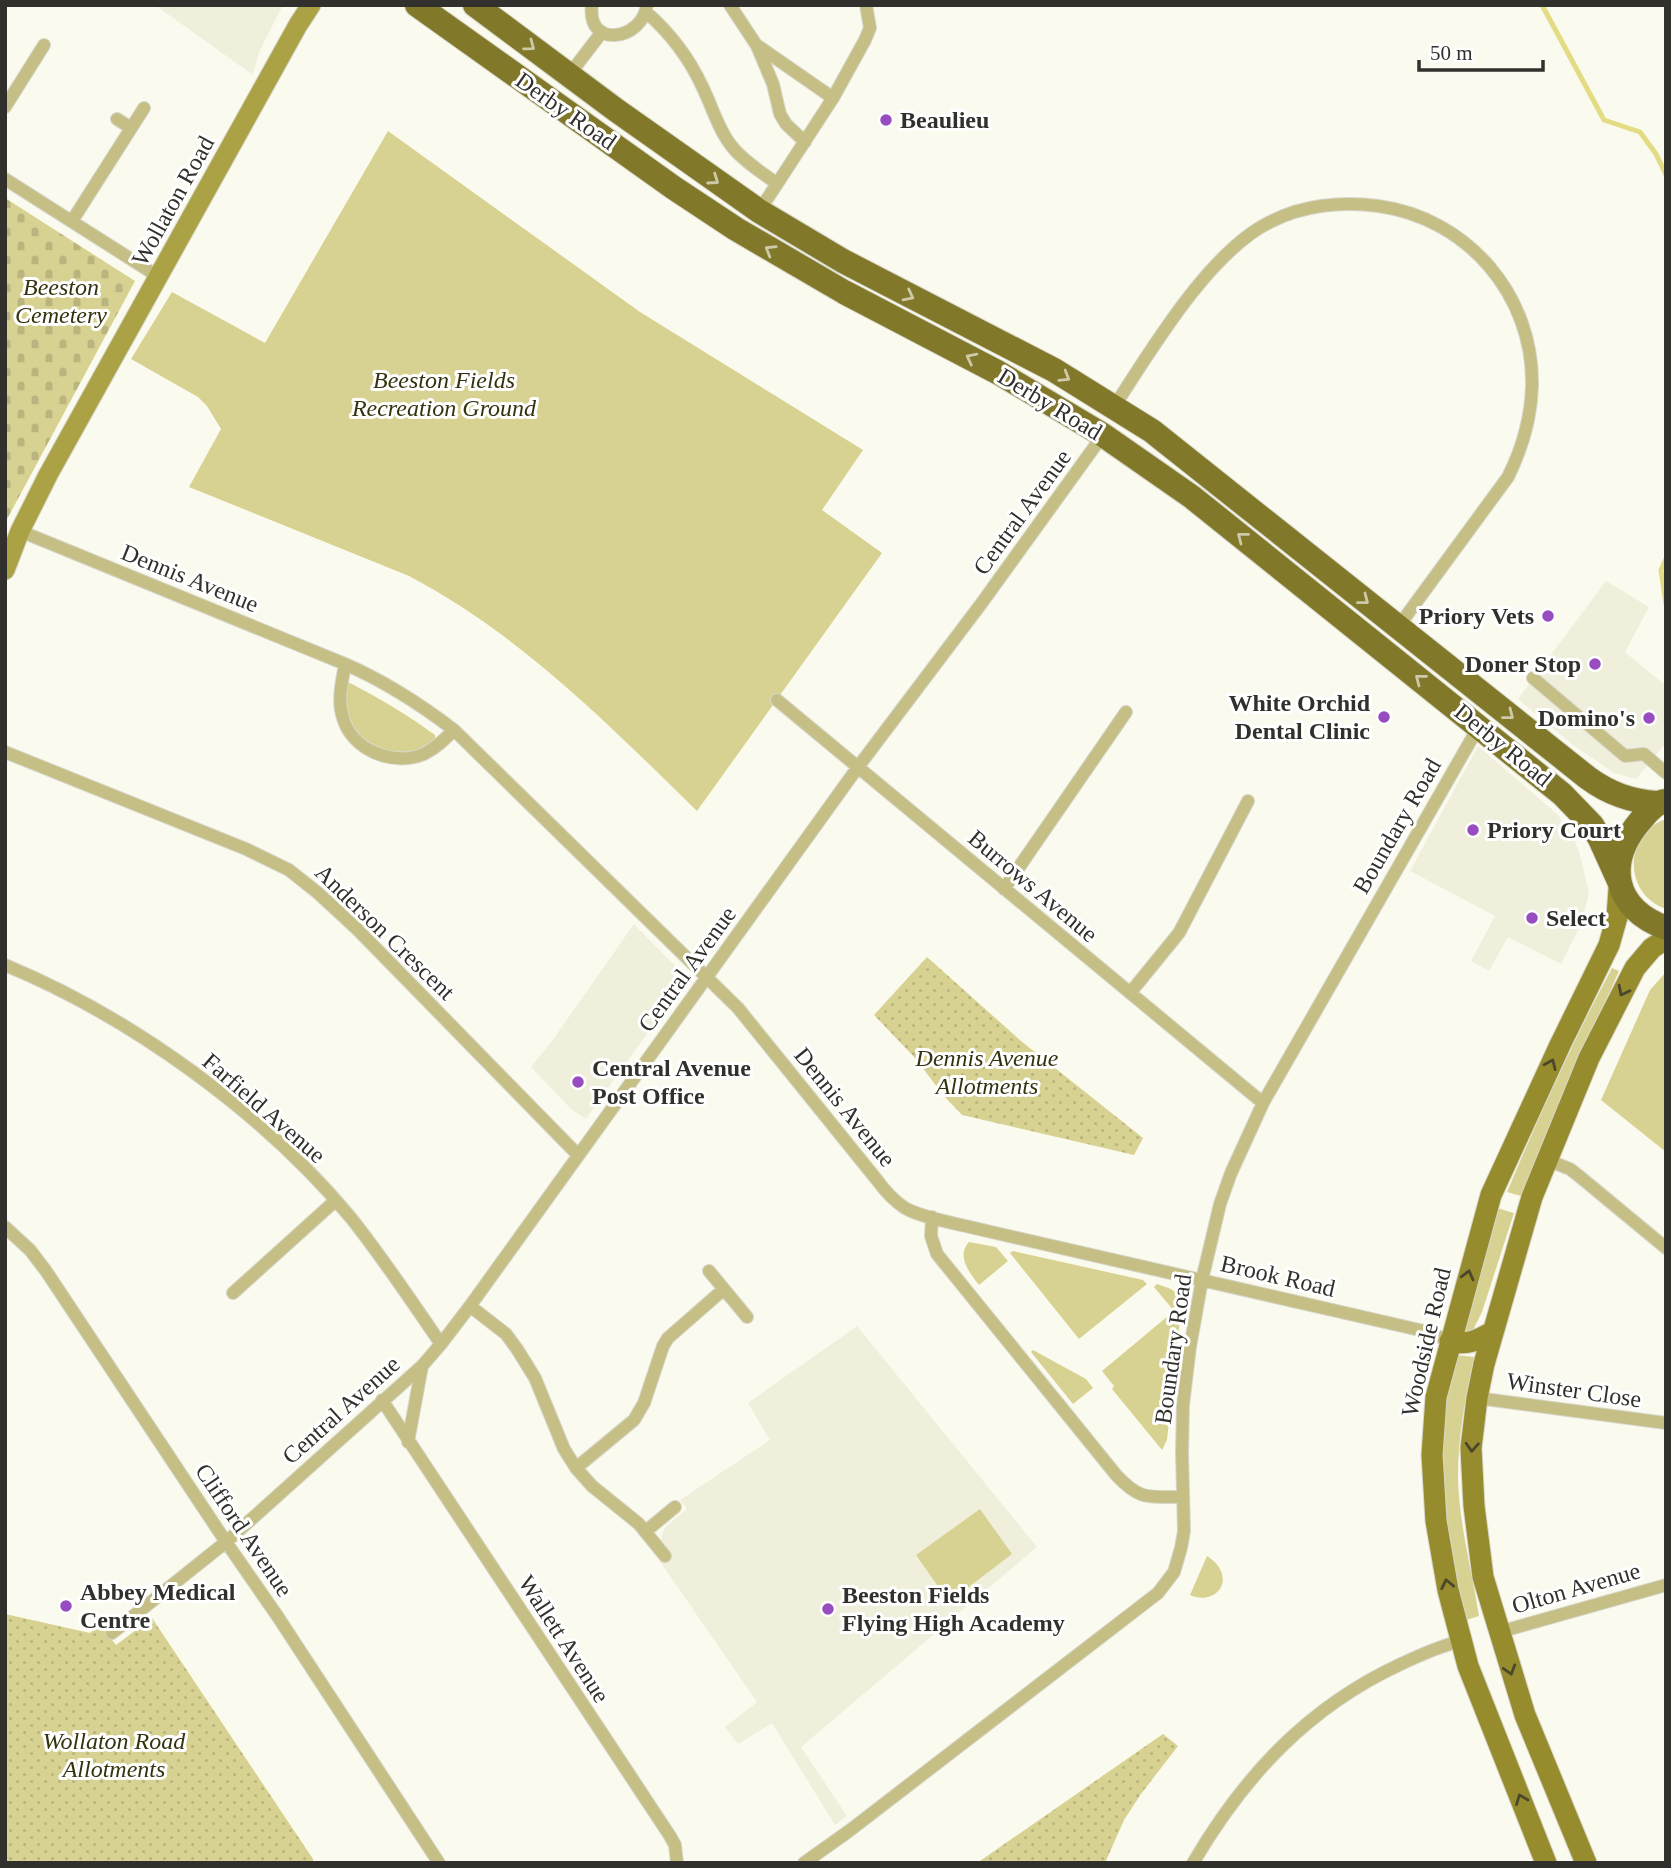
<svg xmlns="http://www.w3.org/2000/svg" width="1671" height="1868" font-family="'Times New Roman',serif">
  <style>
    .built { fill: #f0efdc }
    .green { fill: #d8d292 }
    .cemetery { fill: url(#cemetery-stones) }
    .garden { fill: url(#garden-dots) }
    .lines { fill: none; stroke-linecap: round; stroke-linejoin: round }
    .stream { stroke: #e4db85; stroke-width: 5 }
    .street-casing { stroke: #d7d6cb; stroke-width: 14 }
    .secondary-casing { stroke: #d7d6cb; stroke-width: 21 }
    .primary-casing { stroke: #d7d6cb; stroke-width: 23 }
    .highway-casing { stroke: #d7d6cb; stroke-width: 26 }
    .street { stroke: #c5bf86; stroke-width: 12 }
    .secondary { stroke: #aba245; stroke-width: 19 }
    .primary { stroke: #968c2d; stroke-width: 21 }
    .highway { stroke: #817929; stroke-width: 24 }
    .oneway { stroke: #cdc9a9 }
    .oneway2 { stroke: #4a472c }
    .poi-dot { fill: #974cbf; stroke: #fff; stroke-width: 2.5 }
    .labels { text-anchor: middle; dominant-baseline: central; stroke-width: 6; stroke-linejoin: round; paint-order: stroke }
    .street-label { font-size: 24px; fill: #31302c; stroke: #fff }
    .poi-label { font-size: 24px; font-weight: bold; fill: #31302c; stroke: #fff; text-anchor: start }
    .park-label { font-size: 24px; font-style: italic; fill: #36320d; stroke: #fff }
  </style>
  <defs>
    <pattern id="cemetery-stones" width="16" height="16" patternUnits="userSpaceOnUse" patternTransform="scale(1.75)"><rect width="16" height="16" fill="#d8d292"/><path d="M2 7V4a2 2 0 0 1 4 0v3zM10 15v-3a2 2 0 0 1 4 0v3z" fill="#bab57e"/></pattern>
    <pattern id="garden-dots" width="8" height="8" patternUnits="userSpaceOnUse" patternTransform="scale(1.75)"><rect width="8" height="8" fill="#d8d292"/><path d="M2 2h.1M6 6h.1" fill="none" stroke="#bab57e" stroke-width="1.8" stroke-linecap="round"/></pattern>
  </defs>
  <rect width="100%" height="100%" fill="#fbfaee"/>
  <!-- built -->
  <path class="built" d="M155 5H283L259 52 253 75Z
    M1606 581 1649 607 1625 652 1666 686V743L1636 779 1614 773 1573 745 1518 699Z
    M1478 746 1556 813 1570 831 1579 851 1589 893 1581 924 1561 964 1508 937 1489 971 1471 961 1495 916 1410 871Z
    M634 924 687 978 586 1119 572 1110 531 1067 552 1041Z
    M857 1326 1037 1547 801 1747 847 1816 835 1825 772 1723 738 1744 725 1727 757 1702 659 1560 670 1552 661 1539 665 1527 687 1509 680 1500 770 1440 748 1403Z"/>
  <!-- green -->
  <path class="green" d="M388 131 640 312 863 450 822 510 882 553 697 811C608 724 520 634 409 576L189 487 221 429 207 406 198 397 131 359 172 292 265 343Z
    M348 682C379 698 408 715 435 735V742L410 754 378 751 359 737 346 716 344 692Z
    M1666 819V909C1623 894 1623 834 1666 819Z
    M1612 968 1619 971 1547 1133 1521 1196 1507 1192C1539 1116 1573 1041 1612 968Z
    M1666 972V1152L1601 1100 1650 990Z
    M1497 1208 1514 1213 1482 1312 1472 1332 1460 1335Z
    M969 1242 996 1247 1008 1261 979 1285C969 1272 956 1256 969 1242Z
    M1013 1251 1143 1280 1147 1284 1079 1339 1010 1253Z
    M1157 1284C1168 1288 1177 1289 1182 1301L1167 1440 1162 1450 1112 1389 1114 1386 1102 1371 1174 1311 1154 1287Z
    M1033 1350 1086 1379 1093 1388 1073 1404 1031 1352Z
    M1455 1355 1475 1357C1465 1396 1458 1437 1458 1478 1459 1523 1472 1572 1479 1616L1463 1621 1441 1508 1443 1408Z
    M980 1509 1012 1554 949 1602 916 1555Z
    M1207 1556C1213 1560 1220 1566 1222 1574 1227 1593 1206 1603 1190 1595Z"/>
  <!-- cemetery -->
  <path class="cemetery" d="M5 198 135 281 5 523Z"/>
  <!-- garden -->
  <path class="garden" d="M927 957 1021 1041 1143 1138 1134 1155 962 1115 944 1096 915 1058 874 1015Z
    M5 1614 90 1633 100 1624 116 1645 152 1618 313 1859V1863H5Z
    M1163 1734 1178 1746 1141 1794 1124 1820 1105 1863H977Z"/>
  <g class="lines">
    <!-- stream -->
    <path class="stream" d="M1542 5 1604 120 1640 132 1656 154 1666 175
      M1666 559 1661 570 1666 604"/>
    <defs>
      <path id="street" d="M592 5C586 49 642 41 647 5
        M730 5 757 46 773 84 780 114 786 124 805 142
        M646 12C669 32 689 58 702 86 712 106 719 132 734 149 746 163 763 173 777 184L833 98 865 40 870 28 866 5
        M758 46 833 98
        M569 75 602 32
        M5 107 44 45
        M117 119 131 128
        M5 179 159 277
        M759 211 777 184
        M72 221 144 108
        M1114 407C1151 350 1209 252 1270 222 1303 205 1342 201 1378 206 1468 218 1534 296 1532 386 1531 418 1522 449 1508 477L1398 627
        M20 531 345 664C384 681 420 704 454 730L738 1008 877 1180C885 1191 894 1201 905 1208 924 1219 965 1225 987 1231L1424 1331 1450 1341
        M345 664C342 682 337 700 343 718 352 750 393 767 424 754 436 748 445 739 454 730
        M1533 678 1625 756 1644 754 1666 773
        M777 700 1263 1103
        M5 752 246 849 289 870 318 893 357 929 578 1155
        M1004 889 1126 712
        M5 965C131 1017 264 1113 351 1218 383 1258 412 1302 441 1344
        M1130 993 1179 933 1248 801
        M1547 1160 1570 1169 1579 1176 1666 1248
        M932 1217 931 1236 937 1254 1117 1476C1142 1502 1149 1496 1183 1497
        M5 1227 30 1250 46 1271 226 1542 278 1617 439 1863
        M709 1271 747 1317
        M233 1293 335 1201
        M470 1306 506 1334 517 1349 535 1378 564 1449 576 1468 592 1486 639 1524 665 1556
        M1477 1398 1666 1423
        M382 1400 670 1836 675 1845 677 1863
        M408 1442 422 1366
        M576 1468 634 1420 644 1403 663 1346 668 1338 724 1289
        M646 1531 675 1507
        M1499 1632 1666 1585
        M112 1633 226 1542 422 1366 441 1344 470 1306 858 767 981 604 1103 435
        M804 1863 849 1831 1158 1593 1174 1572 1181 1548 1184 1531 1182 1453 1183 1405 1190 1347 1202 1280 1220 1204 1231 1173 1263 1103 1479 726
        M1193 1863C1244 1776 1308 1707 1401 1664 1420 1655 1440 1646 1461 1641"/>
      <path id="secondary" d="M5 570 20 531 48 475 298 25 311 5"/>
      <path id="primary" d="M1450 1341C1467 1346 1478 1340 1492 1332
        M1546 1863 1468 1666 1448 1590 1436 1521 1432 1455 1436 1397 1491 1195 1560 1045 1609 945 1617 917 1619 888
        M1586 1863 1525 1715 1483 1577 1474 1506 1471 1448 1477 1398 1484 1364 1532 1197 1589 1058 1635 968 1652 948 1666 939"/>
      <path id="highway" d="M417 5 674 188 736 229 844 292 999 373 1103 435 1192 497 1562 794 1592 825 1600 839 1619 881
        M475 5 616 110 759 211 843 261 1054 370 1152 431 1588 778C1610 794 1631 801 1657 803
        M1666 801C1655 802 1648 812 1641 820 1605 862 1612 908 1666 928"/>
    </defs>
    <!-- street casing -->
    <use href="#street" class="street-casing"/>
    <!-- secondary casing -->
    <use href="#secondary" class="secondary-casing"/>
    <!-- primary casing -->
    <use href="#primary" class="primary-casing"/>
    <!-- highway casing -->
    <use href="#highway" class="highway-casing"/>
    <!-- street -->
    <use href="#street" class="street"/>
    <!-- secondary -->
    <use href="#secondary" class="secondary"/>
    <!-- primary -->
    <use href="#primary" class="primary"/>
    <!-- highway -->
    <use href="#highway" class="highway"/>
  </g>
  <!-- one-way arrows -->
  <defs><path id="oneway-chevron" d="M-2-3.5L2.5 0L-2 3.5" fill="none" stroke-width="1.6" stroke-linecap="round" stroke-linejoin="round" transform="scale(1.75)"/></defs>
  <g class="oneway">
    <use href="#oneway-chevron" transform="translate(530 46) rotate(37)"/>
    <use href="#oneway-chevron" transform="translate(714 180) rotate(35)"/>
    <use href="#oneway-chevron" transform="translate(770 250) rotate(-149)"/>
    <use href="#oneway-chevron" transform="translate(909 296) rotate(27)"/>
    <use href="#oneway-chevron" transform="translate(971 358) rotate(-153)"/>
    <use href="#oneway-chevron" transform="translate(1065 377) rotate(31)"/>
    <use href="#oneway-chevron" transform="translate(1242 537) rotate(-142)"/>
    <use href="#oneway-chevron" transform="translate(1364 600) rotate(38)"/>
    <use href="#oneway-chevron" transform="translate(1420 679) rotate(-142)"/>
    <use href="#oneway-chevron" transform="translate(1509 715) rotate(38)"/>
  </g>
  <g class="oneway2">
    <use href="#oneway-chevron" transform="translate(1623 991) rotate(117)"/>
    <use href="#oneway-chevron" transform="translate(1551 1064) rotate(-66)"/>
    <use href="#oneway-chevron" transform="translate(1468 1275) rotate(-75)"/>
    <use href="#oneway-chevron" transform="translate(1472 1447) rotate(93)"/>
    <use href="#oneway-chevron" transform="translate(1447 1584) rotate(-102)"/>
    <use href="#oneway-chevron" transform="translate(1510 1670) rotate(73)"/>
    <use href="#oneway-chevron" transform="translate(1521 1799) rotate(-111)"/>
  </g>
  <!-- markers -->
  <g class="poi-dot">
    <circle cx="886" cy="120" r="7"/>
    <circle cx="1548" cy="616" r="7"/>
    <circle cx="1595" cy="664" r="7"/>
    <circle cx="1384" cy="717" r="7"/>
    <circle cx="1649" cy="718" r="7"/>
    <circle cx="1473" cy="830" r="7"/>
    <circle cx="1532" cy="918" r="7"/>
    <circle cx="578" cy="1082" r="7"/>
    <circle cx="66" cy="1606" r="7"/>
    <circle cx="828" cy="1609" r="7"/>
  </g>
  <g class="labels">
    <!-- street labels -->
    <g class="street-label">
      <text transform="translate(566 111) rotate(35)">Derby Road</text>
      <text transform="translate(173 201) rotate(-61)">Wollaton Road</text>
      <text transform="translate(1050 404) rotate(31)">Derby Road</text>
      <text transform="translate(1022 512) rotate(-54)">Central Avenue</text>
      <text transform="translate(190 578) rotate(22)">Dennis Avenue</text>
      <text transform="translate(1503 745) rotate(39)">Derby Road</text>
      <text transform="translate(1397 826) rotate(-60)">Boundary Road</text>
      <text transform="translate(1033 886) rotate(40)">Burrows Avenue</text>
      <text transform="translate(385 932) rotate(44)">Anderson Crescent</text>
      <text transform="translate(687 969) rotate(-54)">Central Avenue</text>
      <text transform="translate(845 1107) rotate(51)">Dennis Avenue</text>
      <text transform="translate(264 1108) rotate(41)">Farfield Avenue</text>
      <text transform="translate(1278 1276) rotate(13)">Brook Road</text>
      <text transform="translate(1426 1342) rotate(-77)">Woodside Road</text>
      <text transform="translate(1173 1349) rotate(-82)">Boundary Road</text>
      <text transform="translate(1574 1390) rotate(8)">Winster Close</text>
      <text transform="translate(341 1410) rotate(-42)">Central Avenue</text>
      <text transform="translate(244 1530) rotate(56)">Clifford Avenue</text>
      <text transform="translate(1576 1588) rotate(-16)">Olton Avenue</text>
      <text transform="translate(564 1639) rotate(57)">Wallett Avenue</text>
    </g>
    <!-- poi labels -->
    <g class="poi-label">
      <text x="900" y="120">Beaulieu</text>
      <text x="1534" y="616" text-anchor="end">Priory Vets</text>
      <text x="1581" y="664" text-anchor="end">Doner Stop</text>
      <text x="1370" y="703" text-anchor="end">White Orchid<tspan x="1370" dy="28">Dental Clinic</tspan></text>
      <text x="1635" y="718" text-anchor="end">Domino's</text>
      <text x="1487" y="830">Priory Court</text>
      <text x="1546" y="918">Select</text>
      <text x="592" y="1068">Central Avenue<tspan x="592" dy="28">Post Office</tspan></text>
      <text x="80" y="1592">Abbey Medical<tspan x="80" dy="28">Centre</tspan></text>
      <text x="842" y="1595">Beeston Fields<tspan x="842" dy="28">Flying High Academy</tspan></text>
    </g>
    <!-- park labels -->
    <g class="park-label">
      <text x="61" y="287">Beeston<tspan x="61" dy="28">Cemetery</tspan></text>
      <text x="444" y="380">Beeston Fields<tspan x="444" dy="28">Recreation Ground</tspan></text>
      <text x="987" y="1058">Dennis Avenue<tspan x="987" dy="28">Allotments</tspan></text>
      <text x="114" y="1741">Wollaton Road<tspan x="114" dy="28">Allotments</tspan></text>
    </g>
  </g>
  <!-- border -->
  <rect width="1671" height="1868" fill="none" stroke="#31302c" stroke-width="14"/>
  <!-- scale -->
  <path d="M1419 60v10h124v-10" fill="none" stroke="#31302c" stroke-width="3.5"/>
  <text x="1430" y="60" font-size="21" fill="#31302c" stroke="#ffffff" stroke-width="5" paint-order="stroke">50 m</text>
</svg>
